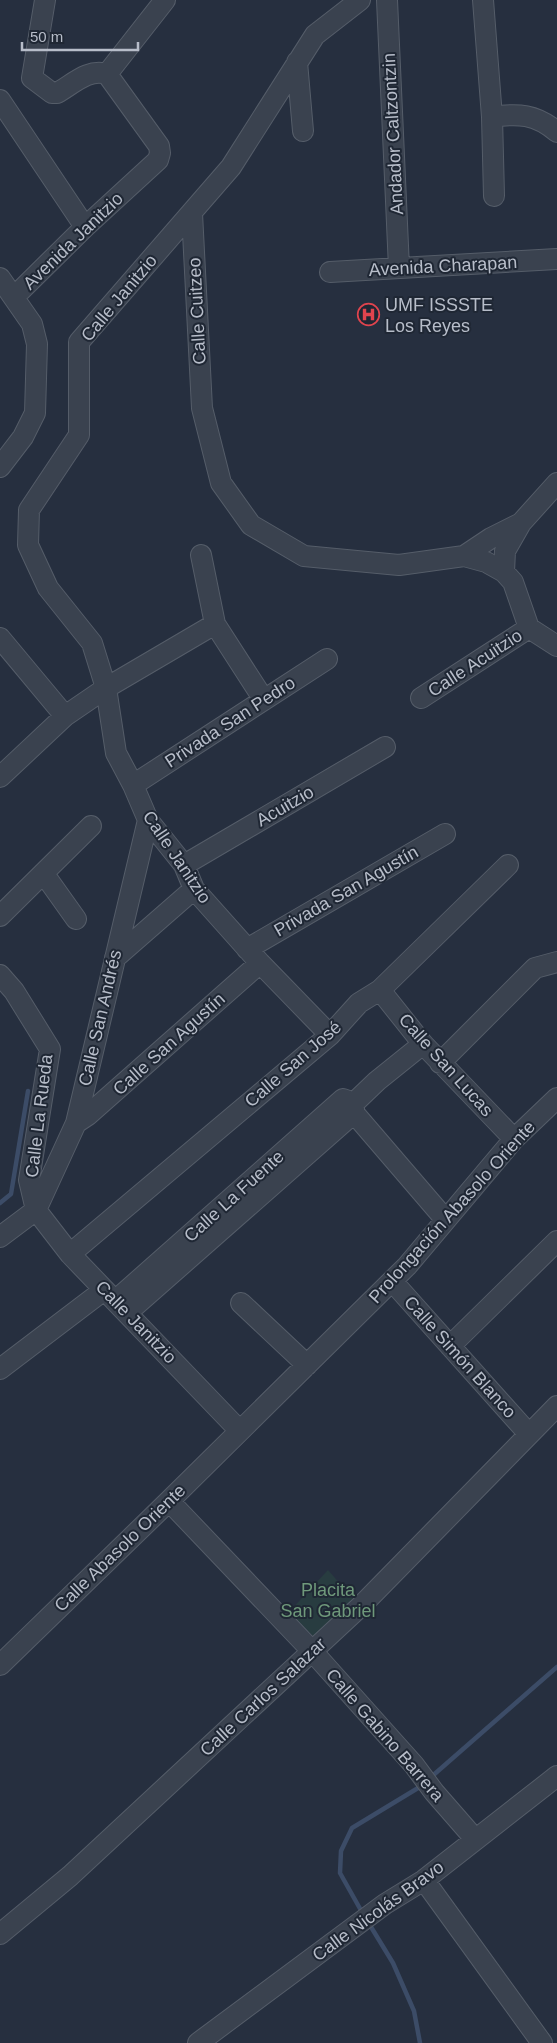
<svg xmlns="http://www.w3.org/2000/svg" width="557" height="2043" font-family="Arial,sans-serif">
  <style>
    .green { fill: #283c40 }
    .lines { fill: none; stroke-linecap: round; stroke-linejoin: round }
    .stream { stroke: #3c4c67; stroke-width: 4.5 }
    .minor-casing { stroke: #555d69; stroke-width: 22 }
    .minor { stroke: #3a424f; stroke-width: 20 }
    .labels { text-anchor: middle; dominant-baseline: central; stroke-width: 4; stroke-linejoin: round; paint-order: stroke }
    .street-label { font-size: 18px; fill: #b7bdc9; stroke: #1f2734 }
    .poi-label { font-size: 18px; fill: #b7bdc9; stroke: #1f2734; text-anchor: start }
    .park-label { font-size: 18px; fill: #6f997b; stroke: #1f2734 }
  </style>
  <rect width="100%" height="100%" fill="#262f3f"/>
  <!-- green -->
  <path class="green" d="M328 1570 355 1601 316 1639 289 1612Z"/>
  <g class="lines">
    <!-- stream -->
    <path class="stream" d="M0 1203 11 1194 28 1091
      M430 1778 557 1667
      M363 1914 340 1873 341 1851 352 1828 423 1785
      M368 1922 393 1963 414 2011 420 2043"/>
    <defs>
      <path id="minor" d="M387 0 399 268
        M483 0 492 117 494 196
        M297 62 303 131
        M107 74 165 0
        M0 100 85 227
        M492 117C518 113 536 114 557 132
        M192 213 202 408 221 483 251 525 304 556 399 565 464 556 491 538 521 523 557 483
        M330 272 557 259
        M0 278 32 324 37 344 35 413 23 437 0 467
        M14 297 85 227 158 160 160 153 159 146 107 74C88 68 72 85 57 93H52L32 78 45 0
        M201 555 215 624 264 700
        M464 556 486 562 504 572 513 582 529 628 557 646
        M504 572 505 551 521 523
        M0 638 65 716
        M421 698 529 628
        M0 777 65 716 106 688 215 624
        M133 785 327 659
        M184 865 385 747
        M44 874 76 919
        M0 916 91 826
        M247 949 445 834
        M115 958 194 889
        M0 975 14 991 50 1049 29 1180 36 1210 70 1254 239 1430
        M380 990 423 1044 514 1139
        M330 1035 260 963 194 889 184 865 148 820 133 785 116 753 106 688 92 643 48 588 28 545 29 510 79 435V342L231 167 315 35 360 0
        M440 1063 535 968 557 962
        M354 1103 377 1081 423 1044
        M76 1123 88 1115 260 963
        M0 1237 36 1210 76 1123 148 820
        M70 1254 330 1035 359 1003 380 990 508 865
        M392 1281 528 1433
        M115 1301 343 1099 354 1103V1113L445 1219
        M241 1303 307 1365
        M128 1312 354 1113
        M450 1346 557 1241
        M0 1369 104 1290
        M169 1501 312 1651 414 1765 434 1792 475 1839
        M0 1665 169 1501 407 1266 514 1139 557 1098
        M424 1880 542 2043
        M0 1934 70 1876 363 1604 557 1406
        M198 2043 385 1904 424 1880 557 1776"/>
    </defs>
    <!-- minor casing -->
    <use href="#minor" class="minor-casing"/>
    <!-- minor -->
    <use href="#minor" class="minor"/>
  </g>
  <!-- icons -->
  <defs>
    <symbol id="hospital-ring" viewBox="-11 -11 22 22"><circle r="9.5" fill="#1f2734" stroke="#e0444e" stroke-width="1.5"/><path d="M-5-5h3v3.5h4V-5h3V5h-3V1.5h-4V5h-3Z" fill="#e0444e"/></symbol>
  </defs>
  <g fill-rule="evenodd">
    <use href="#hospital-ring" x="356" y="302" width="25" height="25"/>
  </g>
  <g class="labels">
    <!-- street labels -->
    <g class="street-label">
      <text transform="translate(393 134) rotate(-93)">Andador Caltzontzin</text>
      <text transform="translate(73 241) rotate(-44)">Avenida Janitzio</text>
      <text transform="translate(443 266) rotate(-3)">Avenida Charapan</text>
      <text transform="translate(119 298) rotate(-50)">Calle Janitzio</text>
      <text transform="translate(197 311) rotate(-93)">Calle Cuitzeo</text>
      <text transform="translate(475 663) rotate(-33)">Calle Acuitzio</text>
      <text transform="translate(230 722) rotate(-33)">Privada San Pedro</text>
      <text transform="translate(285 806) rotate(-30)">Acuitzio</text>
      <text transform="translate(177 857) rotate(56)">Calle Janitzio</text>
      <text transform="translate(346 891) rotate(-30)">Privada San Agustín</text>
      <text transform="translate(100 1018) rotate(-77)">Calle San Andrés</text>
      <text transform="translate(169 1044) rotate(-42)">Calle San Agustín</text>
      <text transform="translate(293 1064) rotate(-41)">Calle San José</text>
      <text transform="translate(446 1065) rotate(48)">Calle San Lucas</text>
      <text transform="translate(39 1116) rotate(-83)">Calle La Rueda</text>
      <text transform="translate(234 1196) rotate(-42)">Calle La Fuente</text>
      <text transform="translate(452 1212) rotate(-48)">Prolongación Abasolo Oriente</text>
      <text transform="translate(136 1322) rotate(46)">Calle Janitzio</text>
      <text transform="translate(460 1357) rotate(48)">Calle Simón Blanco</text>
      <text transform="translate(120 1548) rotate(-44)">Calle Abasolo Oriente</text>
      <text transform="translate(263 1697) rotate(-43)">Calle Carlos Salazar</text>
      <text transform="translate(385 1735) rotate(49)">Calle Gabino Barrera</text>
      <text transform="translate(378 1911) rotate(-36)">Calle Nicolás Bravo</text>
    </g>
    <!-- poi labels -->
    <g class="poi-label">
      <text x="385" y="305">UMF ISSSTE<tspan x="385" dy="21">Los Reyes</tspan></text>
    </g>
    <!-- park labels -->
    <g class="park-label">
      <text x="328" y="1590">Placita<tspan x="328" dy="21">San Gabriel</tspan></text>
    </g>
  </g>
  <!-- scale -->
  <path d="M22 42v8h116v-8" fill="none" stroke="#b7bdc9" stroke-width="2.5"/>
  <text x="30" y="42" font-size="15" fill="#b7bdc9" stroke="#1f2734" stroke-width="4" paint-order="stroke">50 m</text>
</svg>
